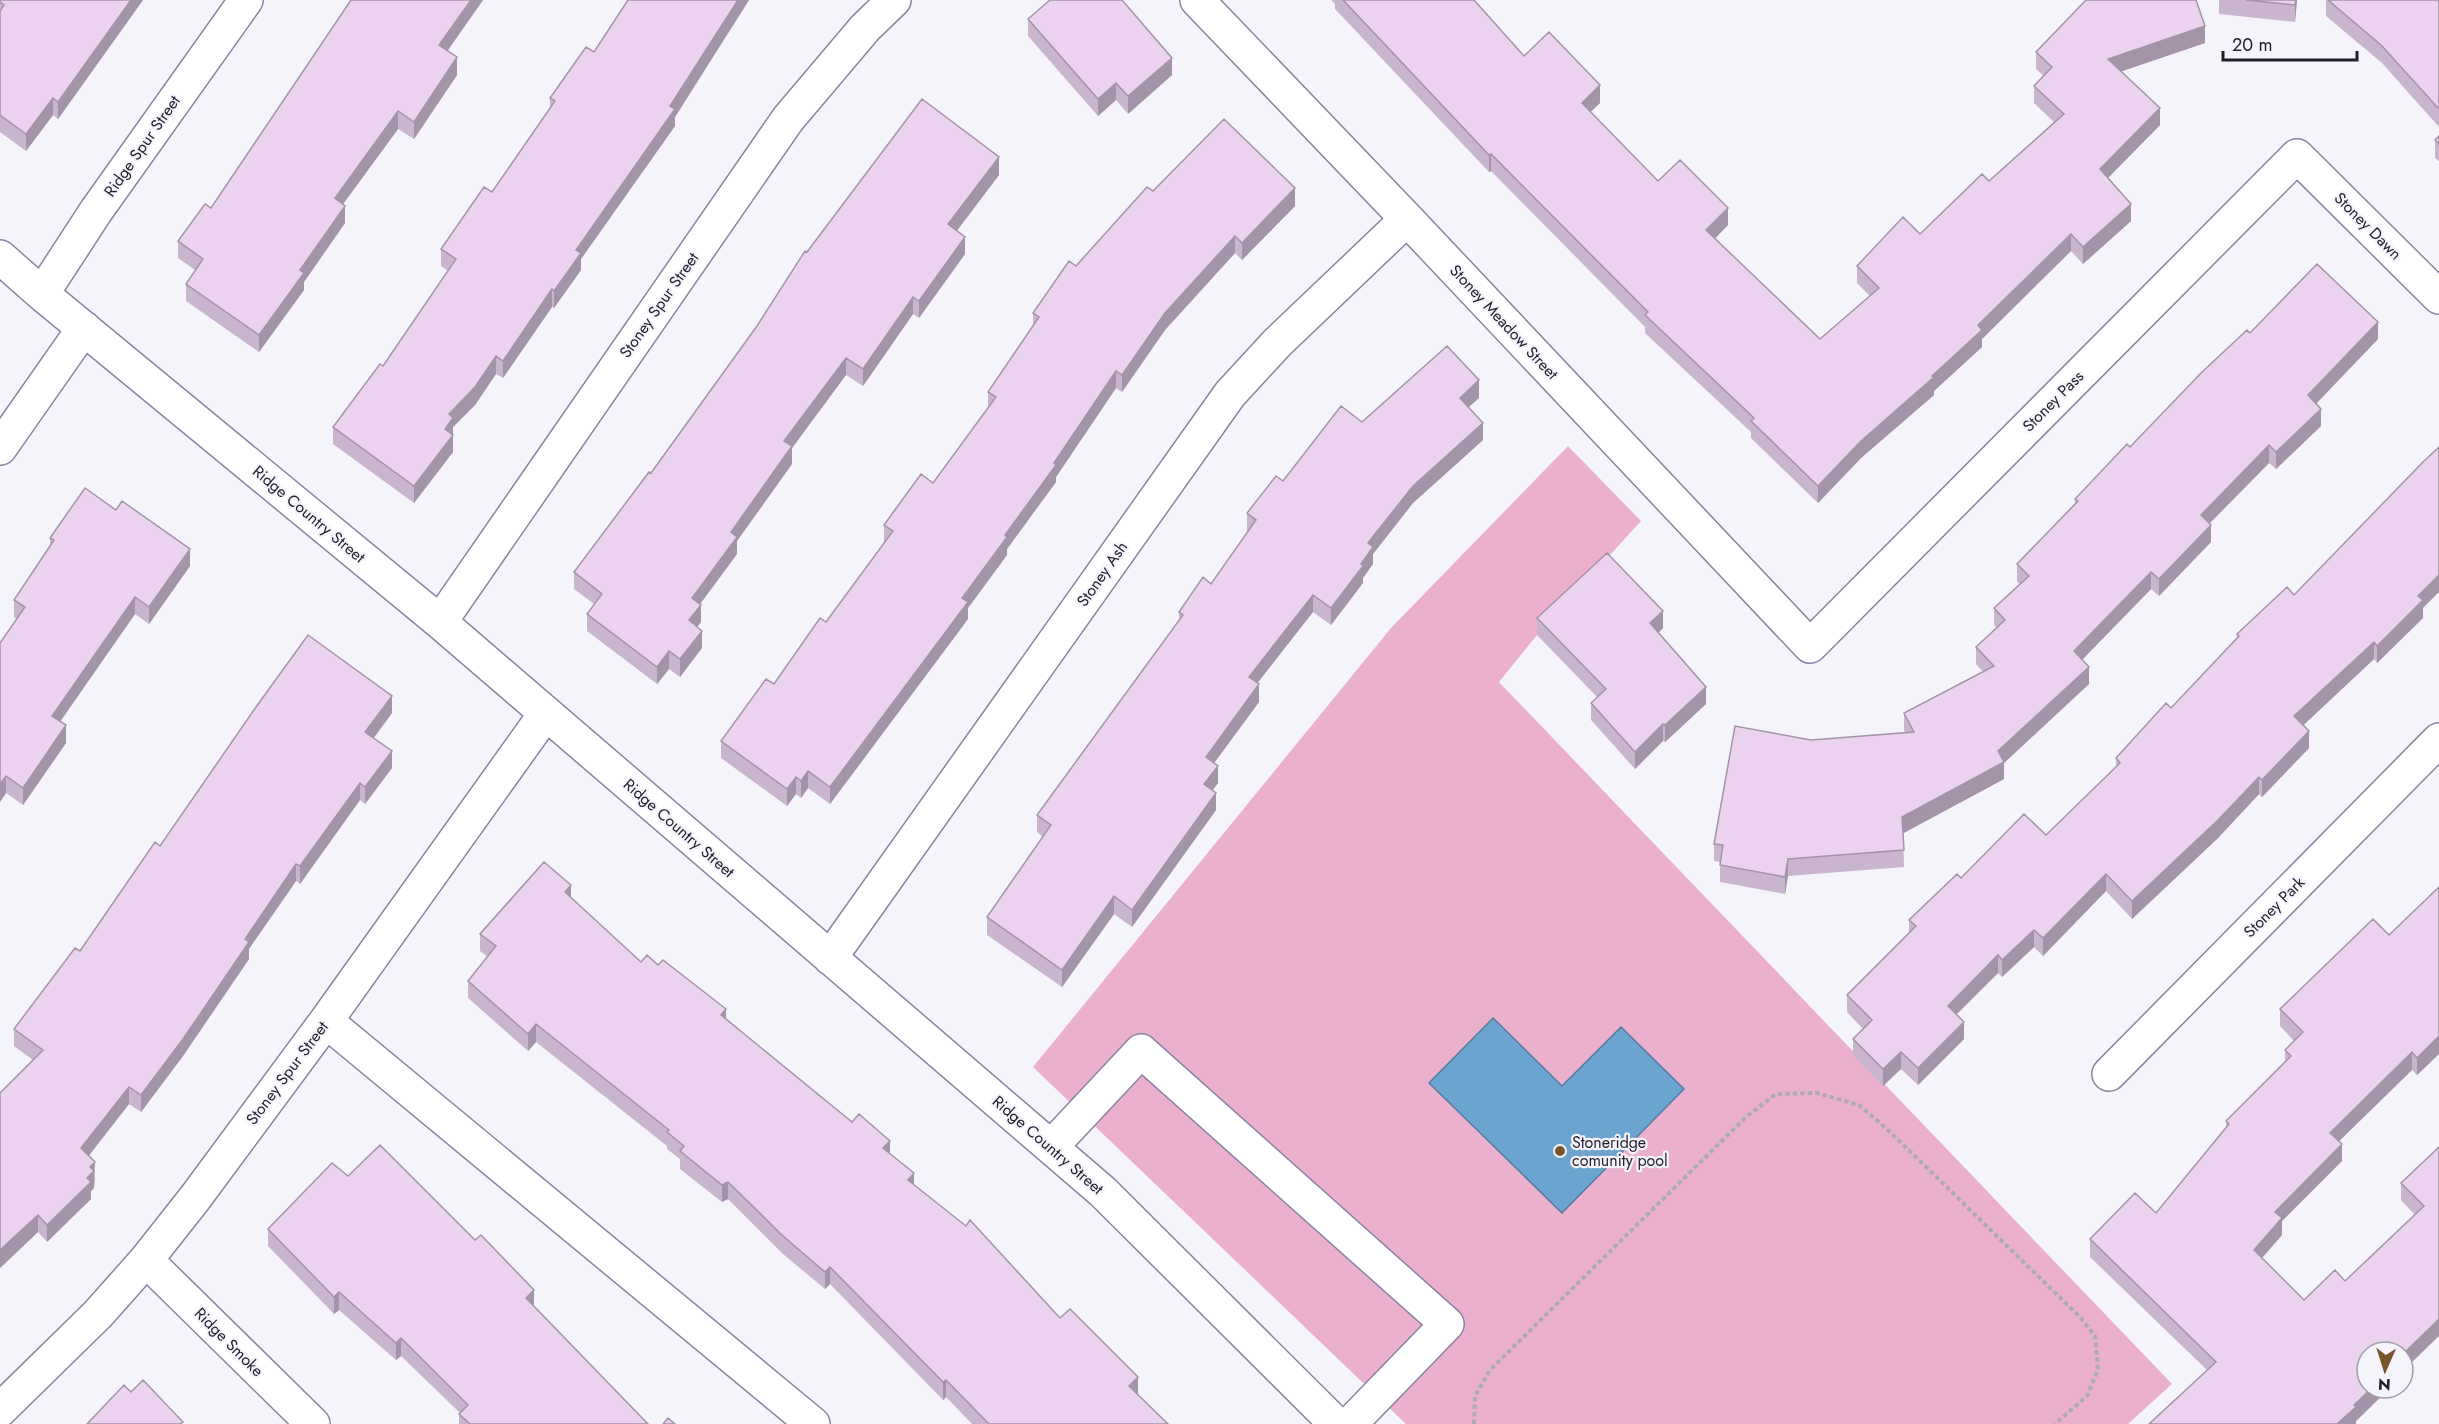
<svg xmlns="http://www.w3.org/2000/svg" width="2439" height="1424" font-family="Jost,sans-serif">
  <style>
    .green { fill: #ebb0ce }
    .water { fill: #6aa4cf; stroke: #547c9e; stroke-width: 1.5 }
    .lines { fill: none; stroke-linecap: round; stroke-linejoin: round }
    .minor-casing { stroke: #8a84a3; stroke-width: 36 }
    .path { stroke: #acaab3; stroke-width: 4; stroke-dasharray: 4.5 3; stroke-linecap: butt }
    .minor { stroke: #fff; stroke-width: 33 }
    .wall { fill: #cab5ce }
    .shaded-wall { fill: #a494a7 }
    .building { fill: #ebd3ef; stroke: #a494a7; stroke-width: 1.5 }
    .poi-dot { fill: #78542d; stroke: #f5f4fb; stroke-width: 2 }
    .labels { text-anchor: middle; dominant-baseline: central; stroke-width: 4.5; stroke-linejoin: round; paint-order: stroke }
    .street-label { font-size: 16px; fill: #211e2a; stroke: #f5f4fb }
    .poi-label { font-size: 16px; fill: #211e2a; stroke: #f5f4fb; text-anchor: start }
  </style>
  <rect width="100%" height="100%" fill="#f5f4fb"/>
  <!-- green -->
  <path class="green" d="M1568 446 1641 521 1537 635 1499 682 2172 1384 2128 1424H1406L1033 1067 1391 628Z"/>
  <!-- water -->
  <path class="water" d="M1493 1018 1562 1086 1621 1027 1684 1089 1562 1213 1429 1083Z"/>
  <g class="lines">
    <defs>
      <path id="minor" d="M1197 0 1407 219 1810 646 2297 156 2439 297
        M0 257 42 294 440 622 1103 1192 1336 1424
        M42 294 96 211 246 0
        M0 448 84 328
        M440 622 788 119 865 28 894 0
        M830 958 1230 394 1277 343 1407 219
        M326 1021 813 1424
        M2109 1074 2439 740
        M1051 1147 1141 1051 1447 1324 1350 1424
        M146 1260 313 1424
        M0 1410 98 1314 146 1260 195 1198 326 1021 546 713"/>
    </defs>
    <!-- minor casing -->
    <use href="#minor" class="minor-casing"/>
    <!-- path -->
    <path class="path" d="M1474 1424 1475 1396 1490 1370 1746 1117 1776 1094 1817 1093 1859 1105 1887 1129 2080 1317 2095 1336 2098 1370 2087 1396 2055 1424"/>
    <!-- minor -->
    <use href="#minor" class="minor"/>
  </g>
  <!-- wall -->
  <path class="wall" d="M0 0H143L58 119 53 115 26 151 0 132Z
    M483 0 447 51 457 75 414 139 398 129 343 204 345 223 304 282V290L259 352 186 301V284L195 270 178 258V241L211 208Z
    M628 0H749L675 117V126L581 259V270L554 308 552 307 503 378 496 374 475 405 453 427V452L414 503 333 444V427L383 366 448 271 441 266V249L492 192 550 108V98L594 52Z
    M1331 0H1474L1524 56 1600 103 1590 112 1658 181 1728 225 1715 239 1820 339 1870 296 1857 283V266L1920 234 1989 181 2054 122 2034 103V86L2044 76 2036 69V52L2205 43 2121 71 2160 125 2108 178 2131 221 2083 264 2071 251 1982 339V347L1934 391V395L1861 458 1818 503 1751 438V432L1645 333V327L1491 171 1489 172 1335 9V4Z
    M2219 0H2297L2295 22 2219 14Z
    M2326 0H2439V127L2382 63 2326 16Z
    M1028 19 1172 75 1128 114 1116 100 1098 116 1028 36Z
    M2439 136V161L2435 158V140Z
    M999 175 957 231 965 254 919 318 913 314 863 386 846 375 792 448V464L737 541V554L700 604 701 622 697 627 702 648 680 677 669 669 657 684 587 631V614L594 604 574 589V572L651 473 757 326 807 252Z
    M1153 191 1295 206 1242 260 1235 253 1165 330 1122 392 1116 388 1056 477V482L1007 549V555L968 608V619L830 804 808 788 801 798 796 794 787 806 721 758V741L774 684 826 622 884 543V525L933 483 988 408V392L1033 326V313L1076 266Z
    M2378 339 2316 404 2321 426 2276 469 2269 463 2210 523 2211 542 2159 596 2151 589 2082 660 2089 684 2004 763V779L1903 833 1904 867 1788 876 1785 894 1720 882V862L1714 861V844L1811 740 1905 733 1904 730V713L1983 672 1976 664V647L1997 628 1994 625V608L2019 584 2017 581V564L2075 504V499L2130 447Z
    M1479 398 1468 407 1483 440 1413 503 1373 554V564L1363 578V583L1331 625 1313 612 1257 683 1259 702 1214 763 1218 783 1212 790 1216 810 1132 927 1114 914 1062 987 987 935V917L1043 837 1037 832V815L1179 621V612L1211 584 1248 531H1247V513L1283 481 1362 422Z
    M50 538 190 566 149 624 135 614 60 722 66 743 23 805 6 793 0 802V643L17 619 14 617V600L50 546Z
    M2294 595 2423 608V618L2377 663 2374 659 2303 725 2309 748 2262 797 2259 794 2218 838 2132 919 2106 891 2043 956 2034 947 2002 977 1998 973 1956 1014 1964 1039 1918 1085 1901 1069 1883 1086 1853 1056V1039L1863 1029 1847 1012V995L1909 933V920L1961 878 2046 835 2116 767V758L2171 708 2237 638V634Z
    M1537 618 1663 628 1658 633 1706 704 1665 742 1663 741 1635 769 1591 720V703L1597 697 1537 635Z
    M392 713 374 738 392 768 365 804 360 800 300 884 296 881 249 949V959L183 1056 141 1112 129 1104 89 1156 95 1179 94 1188 91 1191V1199L47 1242 38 1232 0 1268V1093L33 1060 14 1046V1029L80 951 160 846Z
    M2439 887V1054L2417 1075 2412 1070 2339 1141 2342 1161 2282 1221V1235L2262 1258 2304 1300 2345 1281 2415 1215 2401 1200V1183L2439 1147 2408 1371 2403 1376V1352L2367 1388H2390L2356 1421V1424L2207 1370 2090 1257V1239L2156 1213 2226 1129V1121L2285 1061V1050L2294 1041 2280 1026V1009L2389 935Z
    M571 898 641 962 658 965 890 1153 914 1185 1060 1318 1168 1424H972L946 1397 943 1400 830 1284 825 1289 783 1254 728 1199 722 1202 680 1169V1159L667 1149V1146L536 1042 528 1051 468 998V981L488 957 480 951V934Z
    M348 1176 534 1306 648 1424H459V1414L460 1413 401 1356 396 1360 339 1310 334 1314 268 1246V1229Z"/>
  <!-- shaded-wall -->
  <path class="shaded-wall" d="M131 0H143L58 119V102Z
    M471 0H483L439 63V45Z
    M738 0H749L675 117V126L581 259V270L554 308V291L576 250 670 106Z
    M2296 0H2297L2295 22V5Z
    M2205 26V43L2108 76V59Z
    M457 57V75L414 139V122Z
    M1172 58V75L1128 114V96Z
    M1116 83V100L1098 116V99Z
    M1600 85V103L1582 120V103Z
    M53 98V115L26 151V134Z
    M2160 108V125L2100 186V169Z
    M398 111V129L335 215V198Z
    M1491 154V171L1489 172V155Z
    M999 157V175L948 242V224Z
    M1295 188V206L1242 260V243Z
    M2131 204V221L2083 264V247Z
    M345 206V223L304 282V290L259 352V335L300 270Z
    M1728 208V225L1706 247V230Z
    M2071 234V251L1982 339V347L1934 391V395L1861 458 1818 503V486L1861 441 1932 376 1978 325Z
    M1235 236V253L1165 330 1122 392V375L1165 313Z
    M965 237V254L919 318V301Z
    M552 289V307L503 378V361Z
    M913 297V314L863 386V369Z
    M2378 322V339L2308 412V395Z
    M496 356V374L475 405 453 427V452L414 503V486L445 429 449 414Z
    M846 358V375L792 448V464L737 541V554L692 615V598L784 441Z
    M1116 371V388L1056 477V482L1007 549V555L968 608V619L830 804V787L962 598Z
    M1479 380V398L1460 415V398Z
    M2321 409V426L2276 469V452Z
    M1483 423V440L1413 503 1373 554V564L1363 578V583L1331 625V608L1361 564 1368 543 1413 486Z
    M2269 445V463L2201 532V515Z
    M2211 525V542L2159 596V579Z
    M190 549V566L149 624V607Z
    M2151 572V589L2074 668V651Z
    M2439 575V592L2423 608V618L2377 663V646L2418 596Z
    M1313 595V612L1249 694V677Z
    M135 597V614L52 733V716Z
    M701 605V622L689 638V620Z
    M1663 611V628L1650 641V623Z
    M702 631V648L680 677V659Z
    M2374 642V659L2294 734V716Z
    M669 651V669L657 684V667Z
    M2089 667V684L2004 763V779L1902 834V817L1998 751Z
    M1259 684V702L1206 774V757Z
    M1706 687V704L1665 742V725Z
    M392 696V713L365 749V732Z
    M1663 724V741L1635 769V752Z
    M66 725V743L23 805V788Z
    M2309 731V748L2262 797V780Z
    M392 751V768L365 804V787Z
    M1218 766V783L1204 802V784Z
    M808 771V788L801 798V781Z
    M6 776V793L0 802V784Z
    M796 777V794L787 806V789Z
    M2259 777V794L2218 838 2132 919V901Z
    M360 783V800L300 884V866Z
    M1216 793V810L1132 927V910Z
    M1788 859V876L1785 894V877Z
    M296 864V881L249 949V959L183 1056 141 1112V1095L245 939Z
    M2106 874V891L2043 956V938Z
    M571 885V902L565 892Z
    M1114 896V914L1062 987V970Z
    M2034 930V947L2002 977V960Z
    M1998 955V973L1948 1023V1006Z
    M726 1009V1026L721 1015Z
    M1964 1022V1039L1918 1085V1068Z
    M536 1024V1042L528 1051V1034Z
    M2439 1036V1054L2417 1075V1058Z
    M1901 1052V1069L1883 1086V1069Z
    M2412 1052V1070L2330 1150V1133Z
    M129 1087V1104L81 1165V1148Z
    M890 1141V1158L883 1148Z
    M2342 1144V1161L2282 1221V1235L2254 1267V1250L2275 1212Z
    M95 1162 94 1188 91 1191V1199L47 1242V1225L87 1178 90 1167Z
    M914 1173V1190L908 1180Z
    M728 1182V1199L722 1202V1185Z
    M38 1215V1232L0 1268V1250Z
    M830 1267V1284L825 1289V1272Z
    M534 1290V1307L526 1298Z
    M339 1292V1310L334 1314V1297Z
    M2439 1319V1336L2408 1366V1371L2403 1376V1358L2406 1351Z
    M401 1338V1356L396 1360V1343Z
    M1138 1377V1395L1129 1386Z
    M946 1380V1397L943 1400V1382Z
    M2372 1388H2390L2356 1421V1424H2337L2354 1405Z"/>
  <!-- building -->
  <path class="building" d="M0 0H131L58 102 53 98 26 134 0 115V11L4 5 0 2Z
    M351 0H471L439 45 457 57 414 122 398 111 335 198 345 206 300 270 304 273 259 335 186 284 203 259 178 241 205 204 211 208Z
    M628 0H738L670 106 675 109 576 250 581 253 554 291 552 289 503 361 496 356 475 387 449 414 453 418 445 429 453 435 414 486 333 427 380 364 383 366 456 259 441 249 484 187 492 192 555 101 550 98 586 47 594 52Z
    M1050 0H1122L1172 58 1128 96 1116 83 1098 99 1028 19Z
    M1343 0H1474L1524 56 1549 32 1600 85 1582 103 1658 181 1680 160 1728 208 1706 230 1820 339 1879 288 1857 266 1903 217 1920 234 1982 174 1989 181 2064 114 2034 86 2052 67 2036 52 2086 0H2196L2205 26 2108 59 2160 108 2100 169 2131 204 2083 247 2071 234 1978 325 1982 330 1932 376 1934 377 1861 441 1818 486 1751 421 1754 418 1645 315 1648 312 1491 154 1489 155Z
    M2246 0H2296L2295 5Z
    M2328 0H2439V109L2382 46Z
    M922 99 999 157 948 224 965 237 919 301 913 297 863 369 846 358 784 441 792 446 731 532 737 537 692 598 701 605 689 620 702 631 680 659 669 651 657 667 587 614 602 594 574 572 649 472 651 473 757 326 805 251 807 252Z
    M1224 119 1295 188 1242 243 1235 236 1165 313 1122 375 1116 371 1054 463 1056 465 1005 535 1007 537 962 598 968 602 830 787 808 771 801 781 796 777 787 789 721 741 766 679 774 684 820 618 826 622 893 531 884 525 921 474 933 483 996 397 988 392 1039 317 1033 313 1069 261 1076 266 1147 187 1153 191Z
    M2439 136V144L2435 140Z
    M2317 264 2378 322 2308 395 2321 409 2276 452 2269 445 2201 515 2211 525 2159 579 2151 572 2074 651 2089 667 1998 751 2004 762 1902 817 1904 850 1788 859 1785 877 1720 865 1723 845 1714 844 1735 726 1811 740 1914 732 1904 713 1994 666 1976 647 2005 620 1994 608 2029 576 2017 564 2078 501 2075 499 2127 444 2130 447 2201 373 2247 330 2250 333Z
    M1447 346 1479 380 1460 398 1483 423 1413 486 1368 543 1373 547 1361 564 1363 566 1331 608 1313 595 1249 677 1259 684 1206 757 1218 766 1204 784 1216 793 1132 910 1114 896 1062 970 987 917 1051 825 1037 815 1183 615 1179 612 1203 577 1211 584 1256 520 1247 513 1276 476 1283 481 1341 406 1362 422Z
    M2439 447V575L2418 596 2423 600 2377 646 2374 642 2294 716 2309 731 2262 780 2259 777 2218 820 2132 901 2106 874 2043 938 2034 930 2002 960 1998 955 1948 1006 1964 1022 1918 1068 1901 1052 1883 1069 1853 1039 1872 1020 1847 995 1916 926 1909 920 1957 874 1961 878 2024 814 2046 835 2120 763 2116 758 2166 703 2171 708 2239 636 2237 634 2287 587 2294 595 2423 462Z
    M85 488 116 510 122 501 190 549 149 607 135 597 52 716 66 725 23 788 6 776 0 784V643L25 607 14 600 54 540 50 538Z
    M1607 553 1663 611 1650 623 1706 687 1665 725 1663 724 1635 752 1591 703 1606 689 1537 618Z
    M308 635 392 696 365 732 392 751 365 787 360 783 300 866 296 864 245 939 249 942 183 1039 141 1095 129 1087 81 1148 95 1162 90 1167 94 1171 87 1178 91 1182 47 1225 38 1215 0 1250V1093L43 1050 14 1029 75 948 80 951 155 842 160 846 256 707Z
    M544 862 571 885 565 892 641 962 647 955 658 965 663 960 726 1009 721 1015 852 1122 859 1114 890 1141 883 1148 914 1173 908 1180 966 1226 970 1220 1060 1318 1070 1309 1138 1377 1129 1386 1168 1424H989L946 1380 943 1382 830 1267 825 1272 783 1236 728 1182 722 1185 680 1151 684 1146 667 1132 669 1130 536 1024 528 1034 468 981 496 946 480 934Z
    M2439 887V1036L2417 1058 2412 1052 2330 1133 2342 1144 2275 1212 2282 1218 2254 1250 2304 1300 2335 1270 2345 1281 2424 1206 2401 1183 2439 1147V1319L2406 1351 2408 1354 2403 1358V1352H2367V1388H2372L2354 1405 2356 1407 2337 1424H2149L2216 1362 2090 1239 2135 1193 2156 1213 2229 1124 2226 1121 2291 1056 2285 1050 2303 1032 2280 1009 2373 919 2389 935Z
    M380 1145 475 1240 481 1235 534 1290 526 1298 648 1424H470L459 1414 468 1405 401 1338 396 1343 339 1292 334 1297 268 1229 332 1163 348 1176Z
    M143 1380 183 1422 180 1424H87L124 1385 131 1392Z
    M668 1418 675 1424H663Z"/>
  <!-- markers -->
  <circle class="poi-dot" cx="1560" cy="1151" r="6"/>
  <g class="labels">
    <!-- street labels -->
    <g class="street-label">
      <text transform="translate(142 146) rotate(-55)">Ridge Spur Street</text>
      <text transform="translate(2368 226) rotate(45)">Stoney Dawn</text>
      <text transform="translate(659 305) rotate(-55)">Stoney Spur Street</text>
      <text transform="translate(1504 322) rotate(47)">Stoney Meadow Street</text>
      <text transform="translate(2053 401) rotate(-45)">Stoney Pass</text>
      <text transform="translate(309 514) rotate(40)">Ridge Country Street</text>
      <text transform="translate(1102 574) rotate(-55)">Stoney Ash</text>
      <text transform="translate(679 828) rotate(41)">Ridge Country Street</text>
      <text transform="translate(2274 907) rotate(-45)">Stoney Park</text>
      <text transform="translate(287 1073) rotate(-53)">Stoney Spur Street</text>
      <text transform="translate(1048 1145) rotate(41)">Ridge Country Street</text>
      <text transform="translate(229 1342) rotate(45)">Ridge Smoke</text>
    </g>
    <!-- poi labels -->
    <g class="poi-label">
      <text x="1572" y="1142">Stoneridge<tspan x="1572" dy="18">comunity pool</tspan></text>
    </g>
  </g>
  <!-- north arrow -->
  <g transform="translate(2385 1370) rotate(183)"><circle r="28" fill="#f5f4fb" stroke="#a09ea7" stroke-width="1.5"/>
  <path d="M0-4.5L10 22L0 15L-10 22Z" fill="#78542d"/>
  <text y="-9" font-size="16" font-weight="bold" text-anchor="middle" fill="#211e2a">N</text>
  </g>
  <!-- scale -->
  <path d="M2223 51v9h134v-9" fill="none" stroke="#211e2a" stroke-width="3"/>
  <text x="2232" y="51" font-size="18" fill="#211e2a" stroke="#f5f4fb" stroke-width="4.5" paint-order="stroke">20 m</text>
</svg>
